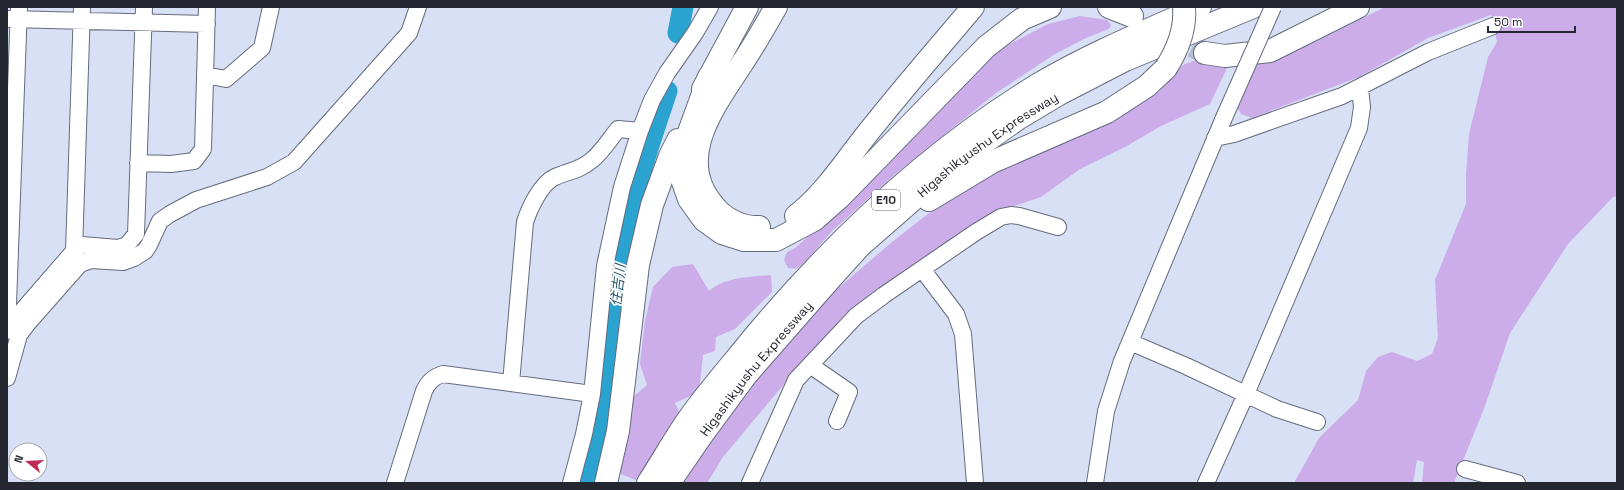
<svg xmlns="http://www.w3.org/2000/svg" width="1624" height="490" font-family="'Space Grotesk','Noto Sans JP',sans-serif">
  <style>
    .green { fill: #ccace9 }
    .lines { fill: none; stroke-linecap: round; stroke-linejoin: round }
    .river { stroke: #2aa3d0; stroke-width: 21 }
    .highway-tunnel { stroke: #b4bbcd; stroke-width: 22; stroke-dasharray: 22 11; stroke-linecap: butt }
    .minor-casing { stroke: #646b7d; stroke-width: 18 }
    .highway-casing { stroke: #646b7d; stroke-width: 24 }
    .minor { stroke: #fff; stroke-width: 16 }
    .highway { stroke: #fff; stroke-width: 22 }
    .minor-bridge-casing { stroke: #646b7d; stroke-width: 18; stroke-linecap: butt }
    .highway-bridge-casing { stroke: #646b7d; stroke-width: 24; stroke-linecap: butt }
    .minor-bridge { stroke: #fff; stroke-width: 16 }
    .highway-bridge { stroke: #fff; stroke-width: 22 }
    .labels { text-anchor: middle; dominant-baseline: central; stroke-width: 3.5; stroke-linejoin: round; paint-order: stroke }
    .shield { fill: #fff; stroke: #66686d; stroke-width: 1 }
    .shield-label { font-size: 12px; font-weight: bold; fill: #24272f }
    .street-label { font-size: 13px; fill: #24272f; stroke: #fff }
    .water-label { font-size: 14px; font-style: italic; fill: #28566a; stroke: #fff }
  </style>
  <rect width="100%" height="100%" fill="#d8e0f5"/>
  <!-- green -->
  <path class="green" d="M1385 7H1617V196L1613 197 1568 244 1510 333 1485 406 1454 483H1422L1424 462 1417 460 1413 483H1294L1319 438 1358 400 1366 371 1378 357 1392 352 1417 361 1432 354 1438 338 1435 280 1466 204V174L1469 134 1488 57 1497 42 1491 15 1428 38 1359 77 1252 118 1241 114 1237 107 1243 89 1256 66 1264 59 1315 42Z
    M1080 16 1107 20 1111 25 1109 29 1086 38 1055 54 996 93 892 177 832 231 804 263 796 269 788 268 784 260 787 252 795 248 811 234 964 77 1004 47 1048 24Z
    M1198 59 1228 66 1210 104 1161 126 1125 147 1080 169 1041 197 997 212 924 259 846 313 806 358 723 457 707 483H677L742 397 829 296 892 242 979 174 1120 113 1159 92 1183 65Z
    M693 264 709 291C725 277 750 277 771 275L772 292 735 329 716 337 715 351 703 355 699 392 675 403 680 414 638 481 616 472 626 448 633 397 647 385 640 364 645 321 653 287 672 267Z"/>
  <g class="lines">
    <!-- river -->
    <path class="river" d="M678 33 683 7
      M585 483C594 451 602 419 607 385 613 339 615 292 623 246 632 193 650 142 667 91"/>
    <!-- highway-tunnel -->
    <path class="highway-tunnel" d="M1163 32 1205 53"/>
    <defs>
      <path id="minor" d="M9 19 207 24
        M205 75 226 79 262 48 271 7
        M1215 138 1234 134 1342 96 1428 52 1493 26
        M138 163 171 164 194 161 203 149 207 7
        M74 251 82 7
        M922 269 956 314 963 334 975 483
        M8 327 74 251 82 245 118 248 127 245 136 234 144 7
        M7 331 19 7
        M1130 342 1186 366 1277 409 1317 422
        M810 365 849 392 837 421
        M7 378 19 335 28 323 80 264 91 260 123 262 134 258 145 251 149 245 160 221 170 214 196 200 267 177 294 162 409 33 418 7
        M511 383 525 222C529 209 541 183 555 177 568 171 579 171 592 160 602 152 610 139 618 129L640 131
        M1465 469 1517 483
        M395 483 424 391C428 382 433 377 443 374L592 394
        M571 483 584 434 592 394 605 266 622 187 640 131 652 100 667 73 695 33 710 7
        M750 483 796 380 856 316 884 295 976 232 1001 217 1011 215 1019 216 1058 227
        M1095 483 1106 411 1122 361 1223 120
        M1206 483 1246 394 1359 128 1362 107 1360 88"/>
      <g id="highway">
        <path d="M1109 7 1132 16"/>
        <path d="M1205 53 1225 56 1270 51 1358 7"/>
        <path d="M709 77 681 154 682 179 689 199 704 220 722 233 744 240H776L814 220 840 197 986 47 1022 19 1050 7"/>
        <path d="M703 89 747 7"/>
        <path d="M929 200 992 162 1107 112 1147 86 1166 68"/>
        <path d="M796 216C828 191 849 155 875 124 907 84 940 46 973 7"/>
        <path d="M759 227C743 228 724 219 714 206 672 158 716 104 743 62 755 44 765 26 776 7"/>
        <path d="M606 483 618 431 638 265 652 205 670 156 678 140"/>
        <path d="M648 483C663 460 676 436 692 414 711 388 733 363 753 338 835 240 929 151 1039 84 1090 54 1146 31 1200 7"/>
        <path id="s1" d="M669 483 702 435 747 374 831 278 860 246 955 163 1019 118 1061 93 1125 60 1253 7"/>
      </g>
    </defs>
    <!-- minor casing -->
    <use href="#minor" class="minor-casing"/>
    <!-- highway casing -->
    <use href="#highway" class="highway-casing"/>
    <!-- minor -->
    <use href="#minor" class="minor"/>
    <!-- highway -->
    <use href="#highway" class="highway"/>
    <defs>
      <path id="minor-bridge" d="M1223 120 1273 7"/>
      <path id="highway-bridge" d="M1166 68C1178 49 1186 29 1184 7"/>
    </defs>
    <!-- minor-bridge casing -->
    <use href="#minor-bridge" class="minor-bridge-casing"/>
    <!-- highway-bridge casing -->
    <use href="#highway-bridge" class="highway-bridge-casing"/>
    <!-- minor-bridge -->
    <use href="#minor-bridge" class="minor-bridge"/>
    <!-- highway-bridge -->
    <use href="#highway-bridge" class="highway-bridge"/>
  </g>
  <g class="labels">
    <!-- shield labels -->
    <rect class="shield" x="872" y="190" width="28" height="20" rx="3"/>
    <g class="shield-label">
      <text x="886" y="200">E10</text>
    </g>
    <!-- street labels -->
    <g class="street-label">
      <text stroke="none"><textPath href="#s1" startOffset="468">Higashikyushu Expressway</textPath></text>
      <text stroke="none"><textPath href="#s1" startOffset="144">Higashikyushu Expressway</textPath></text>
    </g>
    <!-- water labels -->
    <g class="water-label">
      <text transform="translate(618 285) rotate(-83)">住吉川</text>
    </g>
  </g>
  <!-- border -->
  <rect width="1624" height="490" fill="none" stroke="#24272f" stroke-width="16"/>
  <!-- north arrow -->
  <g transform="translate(28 462) rotate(288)"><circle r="19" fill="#ffffff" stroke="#a7a9ac"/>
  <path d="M0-3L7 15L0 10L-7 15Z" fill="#bd2d57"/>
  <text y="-6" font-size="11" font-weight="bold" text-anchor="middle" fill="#24272f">N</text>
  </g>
  <!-- scale -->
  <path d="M1488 26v6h87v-6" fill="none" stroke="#24272f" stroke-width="2"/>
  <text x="1494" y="26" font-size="12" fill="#24272f" stroke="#ffffff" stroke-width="3" paint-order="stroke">50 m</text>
</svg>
